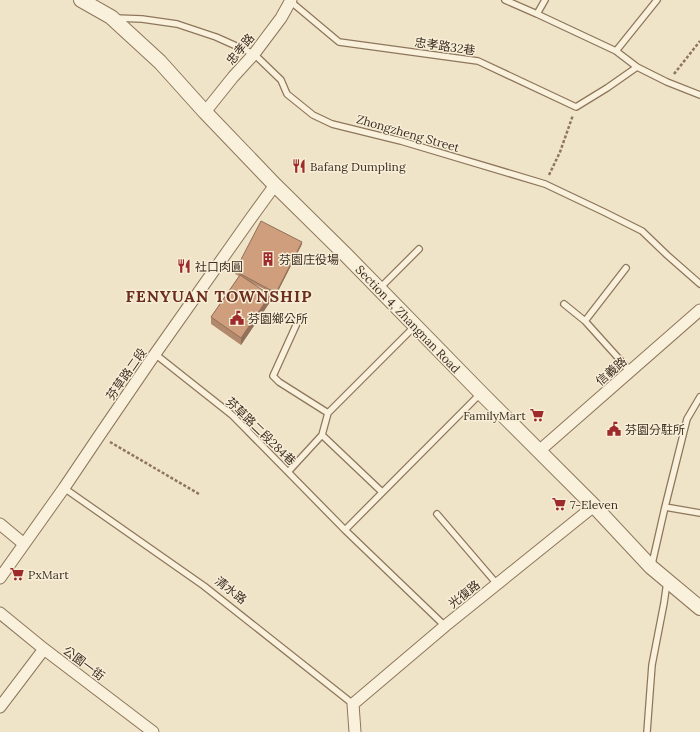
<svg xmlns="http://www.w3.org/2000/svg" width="700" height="732" font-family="Lora,'Noto Sans TC',serif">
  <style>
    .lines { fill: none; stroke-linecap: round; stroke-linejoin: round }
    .service-casing { stroke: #8d765c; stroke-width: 8 }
    .minor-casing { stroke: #8d765c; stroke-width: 13 }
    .tertiary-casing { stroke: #8d765c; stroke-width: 16 }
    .path { stroke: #8d765c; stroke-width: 2.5; stroke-dasharray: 3 2; stroke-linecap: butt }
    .service { stroke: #faf1dc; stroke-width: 5.5 }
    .minor { stroke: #faf1dc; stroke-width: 11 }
    .tertiary { stroke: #faf1dc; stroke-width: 14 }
    .wall { fill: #b2896c }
    .shaded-wall { fill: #916f58 }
    .building { fill: #cf9f7d; stroke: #916f58 }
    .labels { text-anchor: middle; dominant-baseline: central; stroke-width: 3; stroke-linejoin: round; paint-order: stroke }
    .street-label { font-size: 12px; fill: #3d2e20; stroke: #f7eed8 }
    .poi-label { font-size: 12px; fill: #3d2e20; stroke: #f7eed8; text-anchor: start }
    .district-label { font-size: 16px; font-weight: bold; letter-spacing: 1px; fill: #6b2e1e; stroke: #f7eed8 }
  </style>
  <rect width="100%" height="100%" fill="#f0e4c8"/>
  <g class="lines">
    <defs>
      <path id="service" d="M505 0 537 14 616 51 637 67 667 82 700 95
        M290 1 339 42 478 61 576 107 607 88 637 67
        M537 14 545 0
        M115 18 142 19 177 24 216 37 254 54 281 80 287 94 313 115 332 124 401 141 545 184 604 212 642 231 667 255 700 284
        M616 51 657 0
        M379 289 419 249
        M564 304 585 321 630 371
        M298 321 273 376 279 382 328 413
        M585 321 626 268
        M155 354 232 415 345 530 445 626
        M328 413 415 326
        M322 435 382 492
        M288 472 322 435 328 413
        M64 488 204 586 353 704
        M665 507 700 513
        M437 514 497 584
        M345 530 481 393
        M652 564 665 507 687 419 700 397
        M647 732 652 665 664 603 667 582"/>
      <path id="minor" d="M205 112 233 77 254 54 281 18 291 0
        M539 451 700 310
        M0 524 24 544
        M0 578 64 488 99 436 155 354 251 218 275 185
        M0 613 44 649 153 732
        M0 707 44 649
        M355 732 353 704 445 626 594 506"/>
      <path id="tertiary" d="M81 0 111 17 160 62 205 112 275 185 347 256 481 393 594 506 651 567 700 608"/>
    </defs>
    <!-- service casing -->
    <use href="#service" class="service-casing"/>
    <!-- minor casing -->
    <use href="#minor" class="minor-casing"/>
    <!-- tertiary casing -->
    <use href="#tertiary" class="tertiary-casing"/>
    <!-- path -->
    <path class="path" d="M674 74 700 41
      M549 175 560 152 573 115
      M110 442 199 494"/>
    <!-- service -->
    <use href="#service" class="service"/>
    <!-- minor -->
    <use href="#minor" class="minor"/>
    <!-- tertiary -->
    <use href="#tertiary" class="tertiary"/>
  </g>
  <!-- wall -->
  <path class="wall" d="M302 244 276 295 252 283 270 302 241 345 211 324V317L239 276 235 274V271Z"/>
  <!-- shaded-wall -->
  <path class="shaded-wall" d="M302 242V244L276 295V293Z
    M270 295V302L241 345V338Z"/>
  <!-- building -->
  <path class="building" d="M261 221 302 242 276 293 235 271Z
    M240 275 270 295 241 338 211 317Z"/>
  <!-- icons -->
  <defs>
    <symbol id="restaurant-bare" viewBox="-9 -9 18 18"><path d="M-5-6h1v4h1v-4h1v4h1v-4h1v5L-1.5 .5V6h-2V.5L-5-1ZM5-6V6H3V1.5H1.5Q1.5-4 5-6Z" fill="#9e2a2b" stroke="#f7eed8" stroke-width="2.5" paint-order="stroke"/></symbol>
    <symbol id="building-bare" viewBox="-9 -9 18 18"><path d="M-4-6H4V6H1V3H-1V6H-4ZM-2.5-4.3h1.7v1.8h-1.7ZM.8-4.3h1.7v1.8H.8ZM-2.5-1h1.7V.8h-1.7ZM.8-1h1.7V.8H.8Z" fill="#9e2a2b" stroke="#f7eed8" stroke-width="2.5" paint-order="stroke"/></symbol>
    <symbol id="civic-bare" viewBox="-9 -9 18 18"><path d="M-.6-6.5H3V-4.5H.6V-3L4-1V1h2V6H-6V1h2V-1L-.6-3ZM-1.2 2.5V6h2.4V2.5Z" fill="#9e2a2b" stroke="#f7eed8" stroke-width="2.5" paint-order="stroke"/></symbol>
    <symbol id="supermarket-bare" viewBox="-9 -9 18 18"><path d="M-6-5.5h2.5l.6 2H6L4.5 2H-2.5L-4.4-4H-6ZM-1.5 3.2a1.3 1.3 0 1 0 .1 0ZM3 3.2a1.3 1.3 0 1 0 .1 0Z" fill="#9e2a2b" stroke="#f7eed8" stroke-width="2.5" paint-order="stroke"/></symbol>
  </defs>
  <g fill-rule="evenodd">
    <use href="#restaurant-bare" x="289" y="156" width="20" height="20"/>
    <use href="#building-bare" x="258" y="249" width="20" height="20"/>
    <use href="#restaurant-bare" x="174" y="256" width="20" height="20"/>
    <use href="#civic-bare" x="227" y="308" width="20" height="20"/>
    <use href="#supermarket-bare" x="527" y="405" width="20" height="20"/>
    <use href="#civic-bare" x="604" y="419" width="20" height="20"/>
    <use href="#supermarket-bare" x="549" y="494" width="20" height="20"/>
    <use href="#supermarket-bare" x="7" y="564" width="20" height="20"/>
  </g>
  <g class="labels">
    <!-- street labels -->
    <g class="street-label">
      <text transform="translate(445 46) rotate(8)">忠孝路32巷</text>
      <text transform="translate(240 49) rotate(-50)">忠孝路</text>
      <text transform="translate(408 133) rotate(16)">Zhongzheng Street</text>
      <text transform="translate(408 319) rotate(46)">Section 4, Zhangnan Road</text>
      <text transform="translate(611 371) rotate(-41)">信義路</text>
      <text transform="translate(126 374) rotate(-55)">芬草路二段</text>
      <text transform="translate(261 431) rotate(44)">芬草路二段284巷</text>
      <text transform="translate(231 590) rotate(38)">清水路</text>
      <text transform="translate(464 594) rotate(-39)">光復路</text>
      <text transform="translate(84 663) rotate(37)">公園一街</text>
    </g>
    <!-- poi labels -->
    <g class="poi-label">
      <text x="310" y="166">Bafang Dumpling</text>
      <text x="279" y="259">芬園庄役場</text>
      <text x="195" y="266">社口肉圓</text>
      <text x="248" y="318">芬園鄉公所</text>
      <text x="526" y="415" text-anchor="end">FamilyMart</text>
      <text x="625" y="429">芬園分駐所</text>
      <text x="570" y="504">7-Eleven</text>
      <text x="28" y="574">PxMart</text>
    </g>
    <!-- district labels -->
    <g class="district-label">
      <text x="219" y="296">FENYUAN TOWNSHIP</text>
    </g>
  </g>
</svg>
